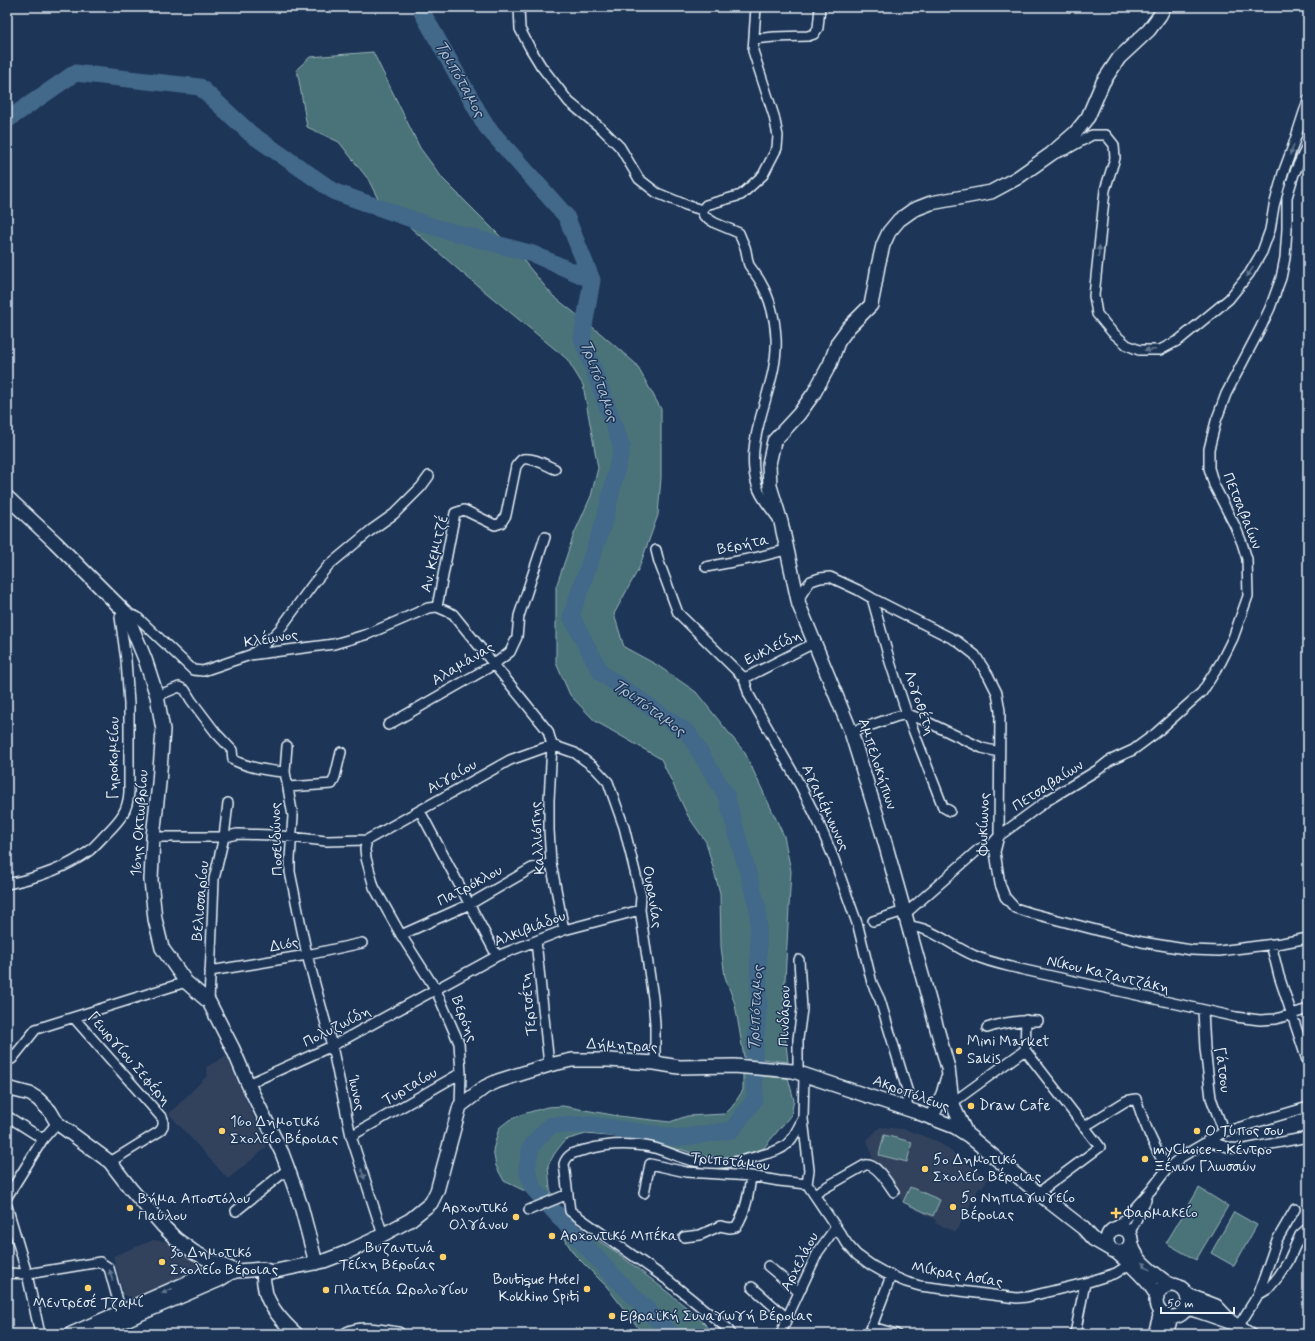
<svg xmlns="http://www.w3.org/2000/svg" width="1315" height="1341" font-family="Mynerve,sans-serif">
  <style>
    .built { fill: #31425d }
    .green { fill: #4a7378; stroke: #99b2b8 }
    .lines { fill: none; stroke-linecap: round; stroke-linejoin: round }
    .river { stroke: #42688a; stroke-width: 17 }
    .street-casing { stroke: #e8f1f8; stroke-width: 12 }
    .secondary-casing { stroke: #e8f1f8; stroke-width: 16 }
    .street { stroke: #1d3557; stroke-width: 9 }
    .secondary { stroke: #1d3557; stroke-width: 13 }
    .oneway { fill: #64778f }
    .poi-dot { fill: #ffd166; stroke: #1d3557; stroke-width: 1.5 }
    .labels { text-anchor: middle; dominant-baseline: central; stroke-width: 3; stroke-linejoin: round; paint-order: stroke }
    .street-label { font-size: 15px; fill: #e8f1f8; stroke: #1d3557 }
    .poi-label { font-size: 15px; fill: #e8f1f8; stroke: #1d3557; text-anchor: start }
    .water-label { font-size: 16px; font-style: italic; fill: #aec1d2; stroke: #1d3557 }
  </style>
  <rect width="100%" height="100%" fill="#1d3557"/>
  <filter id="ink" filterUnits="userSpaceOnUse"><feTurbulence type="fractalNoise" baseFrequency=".025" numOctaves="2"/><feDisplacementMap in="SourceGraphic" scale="8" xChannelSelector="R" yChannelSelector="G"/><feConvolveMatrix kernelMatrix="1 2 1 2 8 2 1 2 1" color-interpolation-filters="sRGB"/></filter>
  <g filter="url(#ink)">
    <!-- built -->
    <path class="built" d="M226 1056 267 1147 228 1179 169 1114 208 1075 206 1067Z
      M880 1127 904 1129 937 1141 988 1178 982 1188 980 1186 956 1232 935 1223 936 1220 903 1203 895 1187 873 1159 867 1140Z
      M153 1240 174 1243 183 1252 200 1261 202 1271 137 1299 124 1295 113 1256Z"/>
    <!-- green -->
    <path class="green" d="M373 52 420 148 443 179 518 254 553 296 600 333 636 364 661 409V478L658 515 639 568 614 614 624 647 657 665 696 692 745 753 784 836 791 871 783 1016 788 1062 744 1057 735 1004 725 977 721 947 720 893 706 842 688 816 661 759 595 721 570 695 556 663V587L574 534 591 496 598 468 583 385 567 359 461 272 378 199 368 179 339 142 307 127 297 69 310 57Z
      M743 1074 788 1078 794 1100 791 1115 762 1150 743 1158 715 1161 683 1150 658 1147 643 1141 629 1138 586 1134 565 1140 555 1153 548 1165 550 1189 554 1198 539 1204 525 1191 504 1181 496 1166 493 1150 499 1128 509 1120 523 1114 547 1107 563 1106 618 1116 670 1122 687 1116 725 1114 732 1107 743 1090Z
      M884 1135 912 1142 907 1162 879 1155Z
      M910 1187 940 1200 933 1216 903 1202Z
      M1199 1188 1228 1206 1196 1260 1166 1243Z
      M554 1201 568 1217 585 1232 616 1252 655 1282 696 1315 715 1334H643L607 1287 574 1254 567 1243 562 1230 541 1206Z
      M1234 1212 1257 1225 1234 1266 1211 1253Z"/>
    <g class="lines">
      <!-- river -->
      <path class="river" d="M423 7 422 12 486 126 566 216 592 280 582 338 622 447 605 519 571 616 601 673 688 733 726 795 758 909 759 1003 754 1057 755 1099 732 1130 679 1138 591 1125H551L541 1135 531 1147 527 1169 533 1188 602 1264 671 1334
        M7 120 75 73 200 87 251 134 335 192 434 227 533 254 592 280"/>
      <defs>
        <path id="street" d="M519 7 520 29 530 48 541 66 569 102 602 129 620 147 639 179 657 193 686 205 702 210
          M756 7 753 51 774 116 778 136 777 148 763 175 741 195 706 205 702 210 704 216 715 223 739 233C741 238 743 243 745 247 747 253 747 260 749 265 753 271 758 277 761 283 771 300 775 319 776 338 779 387 742 437 757 485 760 497 769 506 776 516
          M754 39 774 37 808 36 814 34 818 28 820 7
          M1054 154 1067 149 1092 135H1106L1114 145 1115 158 1105 190 1094 296 1097 314 1112 332 1127 345 1139 350H1160L1179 340 1229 299 1249 274 1262 252 1270 230 1274 206 1283 173 1293 146 1308 100
          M656 550 659 562 678 613 744 678 749 695 801 787 818 821 834 859 858 926 872 983 880 1000 908 1093V1099L905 1108
          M706 567 754 558 786 550
          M872 598 890 662 907 714 943 807 950 811
          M799 604 801 595 806 587 811 581 820 578 830 577 858 590 872 598 957 641 975 655 988 675 997 693 1000 711 999 836 995 852 1000 884 1005 897 1015 908 1031 913 1142 942 1191 950 1219 951 1282 943 1308 938
          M437 607 455 513 464 510 495 525 501 523 506 515 516 466C518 464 520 460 523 459 533 457 546 465 555 469
          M252 654 265 644 280 629 313 584 328 566 370 531 394 514 421 487 429 476
          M744 678 751 675 814 643
          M157 696 179 687 185 690 191 700 216 733 232 750 233 760C250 768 267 771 285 772
          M388 725 493 665 510 652 517 637 519 616 545 537
          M851 732 895 717 907 714 921 719 982 748 999 752
          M552 745 575 753 594 767 608 782 624 827 641 896 640 910 653 998 655 1024V1063
          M287 746 285 772 293 816 290 859V872L307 955 332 1046 351 1136 383 1235
          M288 787 332 784 335 777 341 752
          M420 811 497 956
          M153 837H224L237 834 272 835 326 841 367 840 510 760 552 745
          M367 840 365 849 366 858 374 887 401 935 436 990 459 1043 461 1073 460 1106
          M7 884C37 878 65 869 89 851 95 846 101 839 106 834 120 820 128 811 129 792V704L126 660 120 617 126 613 137 617 193 670 203 671 250 655 334 644 368 634 428 608 437 607 453 614 548 731 552 745 549 800V830L551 863 564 930
          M905 914 979 849 992 844 999 836 1048 800 1099 769 1109 761 1133 750 1156 733 1202 692 1221 662 1233 638 1248 596 1247 559 1242 543 1235 526 1214 485 1209 468V449L1216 421 1226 394 1261 327 1270 308 1281 278 1285 258 1287 229V197L1294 174 1308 144
          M873 921 904 911
          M908 926C932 927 951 946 973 955 988 962 1004 965 1020 969L1236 1017 1260 1020 1276 1019 1308 1009
          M401 935 470 904 532 868 551 863
          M536 941 549 1065
          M1271 944 1279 976 1308 1063
          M210 971 307 955 362 943
          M209 1002 214 879 224 837 228 803
          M1203 1010 1205 1048 1211 1098 1224 1132
          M74 1018 163 1119V1126L160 1131 110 1162
          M1026 1020 1025 1050 1100 1147 1038 1193
          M987 1028C1004 1022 1020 1020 1038 1021
          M12 1059 36 1029 186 982
          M798 1073V1039L802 1009 799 960
          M804 1075 803 1119 809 1170 807 1184 848 1245 857 1255 871 1265 885 1273 906 1282 920 1286 1017 1298 1027 1297 1085 1283 1116 1273 1130 1264
          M248 1084 332 1046 497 956 564 930 640 910
          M952 1101 959 1098 1025 1050
          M7 1116 43 1139
          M1084 1127 1126 1101 1136 1099C1144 1124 1154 1147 1167 1169
          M351 1136 461 1073
          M1207 1141 1231 1148 1245 1149 1308 1137
          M644 1193 650 1164 686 1172 751 1176 779 1181 807 1184
          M814 1194 865 1165C877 1163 888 1184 894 1192
          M7 1197 43 1139 57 1123
          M7 1206 27 1274 40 1334
          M529 1210 568 1194
          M236 1211 288 1169
          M1114 1228 1122 1222 1151 1190 1167 1169 1181 1157 1224 1132 1308 1107
          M1131 1235V1230L1146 1200
          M684 1237 700 1235 720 1226 730 1228 736 1227C746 1212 749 1193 751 1176
          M768 1266 799 1292
          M7 1273 27 1274 100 1262 109 1268 121 1312
          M752 1287 787 1318
          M1258 1295 1277 1240 1295 1209
          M872 1327 896 1334
          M1238 1327 1258 1295 1268 1289 1278 1277 1288 1262 1300 1235 1308 1228
          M731 1334 727 1328 669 1281 570 1211 564 1164C567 1154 575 1152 585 1150 605 1144 624 1143 645 1146 662 1148 677 1158 694 1161 719 1166 741 1162 765 1154 773 1152 781 1150 787 1144 794 1138 798 1127 803 1119
          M781 1334 787 1318 818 1252 836 1227
          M869 1334 891 1276
          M1075 1334 1085 1283"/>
        <path id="secondary" d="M7 497 55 542 126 613 145 659 157 696 163 730 159 783 153 837 151 880 155 919 162 948 186 982 209 1002 233 1049 248 1084 282 1153 288 1169 301 1206 316 1263
          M7 1088 30 1094 38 1099 50 1111 57 1123 110 1162 130 1188 163 1226 176 1239 194 1252 209 1260 236 1271
          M931 1118 943 1094 947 1080
          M966 1133 956 1112 952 1101 948 1068 882 832 851 732 799 605 781 522 770 486 769 464 774 441 799 414 814 393 830 364 838 342 849 327 871 305 874 290 878 266 883 245 889 232 899 220 913 210 931 203 991 192 1017 178 1051 154 1075 133 1088 117 1103 82 1119 58 1149 30 1160 15 1164 7
          M1107 1240a12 12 0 1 1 24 0a12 12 0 1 1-24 0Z
          M1131 1239C1133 1260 1152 1271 1167 1283L1172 1285
          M1115 1251C1126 1260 1154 1285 1157 1298
          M263 1269C263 1277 264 1286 266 1294 271 1309 284 1323 296 1334
          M1156 1301a16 16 0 1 1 32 0a16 16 0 1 1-32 0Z
          M1186 1293 1190 1296 1216 1306 1231 1322
          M1185 1310 1191 1309 1198 1311 1233 1323 1249 1334
          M71 1334 216 1270 229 1273
          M93 1334 219 1280 230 1273 236 1271 263 1269 271 1272 324 1261 345 1253 373 1240 410 1220 431 1203 437 1191 460 1106 485 1087 498 1081 549 1065 572 1060H608L655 1063 679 1067 734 1066 793 1071 916 1112 955 1127 969 1136 1038 1193 1083 1228 1093 1239 1112 1250
          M347 1334C362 1326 382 1332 398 1334
          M1155 1334 1160 1316 1159 1311
          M1165 1334 1171 1319 1174 1317"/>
      </defs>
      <!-- street casing -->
      <use href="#street" class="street-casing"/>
      <!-- secondary casing -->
      <use href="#secondary" class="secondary-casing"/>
      <!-- street -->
      <use href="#street" class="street"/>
      <!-- secondary -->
      <use href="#secondary" class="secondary"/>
    </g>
    <!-- one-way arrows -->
    <defs><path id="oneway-solid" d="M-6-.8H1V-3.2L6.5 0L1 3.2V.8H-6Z"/></defs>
    <g class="oneway">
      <use href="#oneway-solid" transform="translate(1292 150) rotate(111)"/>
      <use href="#oneway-solid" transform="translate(1099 251) rotate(-84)"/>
      <use href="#oneway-solid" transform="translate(1250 272) rotate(124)"/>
      <use href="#oneway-solid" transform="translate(1150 350) rotate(178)"/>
      <use href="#oneway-solid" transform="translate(363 1174) rotate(72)"/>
      <use href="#oneway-solid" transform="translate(1146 1266) rotate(-139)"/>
      <use href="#oneway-solid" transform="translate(111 1275) rotate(-105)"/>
      <use href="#oneway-solid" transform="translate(167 1291) rotate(156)"/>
    </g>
  </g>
  <!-- markers -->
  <g class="poi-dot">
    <circle cx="959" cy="1051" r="4"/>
    <circle cx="971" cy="1106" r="4"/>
    <circle cx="222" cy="1131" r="4"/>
    <circle cx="1197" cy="1131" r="4"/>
    <circle cx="1145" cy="1159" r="4"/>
    <circle cx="925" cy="1169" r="4"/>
    <circle cx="953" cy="1207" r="4"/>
    <circle cx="130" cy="1208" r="4"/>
    <path d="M1114 1207h4v4h4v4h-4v4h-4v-4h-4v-4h4z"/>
    <circle cx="516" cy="1217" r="4"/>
    <circle cx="552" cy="1236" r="4"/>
    <circle cx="443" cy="1257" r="4"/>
    <circle cx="162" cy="1262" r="4"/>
    <circle cx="88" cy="1288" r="4"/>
    <circle cx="587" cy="1289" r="4"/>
    <circle cx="326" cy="1290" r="4"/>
    <circle cx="612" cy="1316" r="4"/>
  </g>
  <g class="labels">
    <!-- street labels -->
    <g class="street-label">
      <text transform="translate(1242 511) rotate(68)">Πετσαβαίων</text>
      <text transform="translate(743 545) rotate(-11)">Βερήτα</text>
      <text transform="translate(435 554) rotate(-77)">Αν. Κεμιτζέ</text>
      <text transform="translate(271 639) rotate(-9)">Κλέωνος</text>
      <text transform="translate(773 648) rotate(-26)">Ευκλείδη</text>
      <text transform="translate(463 664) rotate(-31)">Αλαμάνας</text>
      <text transform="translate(919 703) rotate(71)">Λογοθέτη</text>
      <text transform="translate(114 758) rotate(-89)">Γηροκομείου</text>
      <text transform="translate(877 764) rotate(72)">Αμπελοκήπων</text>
      <text transform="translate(452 777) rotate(-29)">Αιγαίου</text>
      <text transform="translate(1048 786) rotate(-33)">Πετσαβαίων</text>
      <text transform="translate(825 808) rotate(65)">Αγαμέμνωνος</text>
      <text transform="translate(140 823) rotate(-86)">16ης Οκτωβρίου</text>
      <text transform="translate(984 824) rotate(-88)">Φωκίωνος</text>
      <text transform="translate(538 838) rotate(-94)">Καλλιόπης</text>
      <text transform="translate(277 839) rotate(-92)">Ποσειδώνος</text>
      <text transform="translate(470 886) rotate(-28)">Πατρόκλου</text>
      <text transform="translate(652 897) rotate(81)">Ουρανίας</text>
      <text transform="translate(201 901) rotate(-85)">Βελισσαρίου</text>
      <text transform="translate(530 929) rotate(-21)">Αλκιβιάδου</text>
      <text transform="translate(284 945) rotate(-10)">Διός</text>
      <text transform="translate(1108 975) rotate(13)">Νίκου Καζαντζάκη</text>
      <text transform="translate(529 1004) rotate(-96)">Τερτσέτη</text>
      <text transform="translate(785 1016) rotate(-89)">Πινδάρου</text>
      <text transform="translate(464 1019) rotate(69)">Βερόης</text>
      <text transform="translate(337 1027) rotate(-27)">Πολυζωίδη</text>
      <text transform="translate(622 1046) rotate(3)">Δήμητρας</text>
      <text transform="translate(129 1059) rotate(49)">Γεωργίου Σεφέρη</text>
      <text transform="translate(1222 1070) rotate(82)">Γάτσου</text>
      <text transform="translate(410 1087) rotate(-30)">Τυρταίου</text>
      <text transform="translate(356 1093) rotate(78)">Ίωνος</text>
      <text transform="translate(911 1094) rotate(20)">Ακροπόλεως</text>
      <text transform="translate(730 1162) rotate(6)">Τριποτάμου</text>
      <text transform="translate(800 1262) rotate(-62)">Αρχελάου</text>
      <text transform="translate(957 1275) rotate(10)">Μίκρας Ασίας</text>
    </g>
    <!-- poi labels -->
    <g class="poi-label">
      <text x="967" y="1042">Mini Market<tspan x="967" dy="17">Sakis</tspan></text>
      <text x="979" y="1106">Draw Cafe</text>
      <text x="230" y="1122">16ο Δημοτικό<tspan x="230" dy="17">Σχολείο Βέροιας</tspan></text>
      <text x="1205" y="1131">Ο Τύπος σου</text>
      <text x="1153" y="1150">myChoice - Κέντρο<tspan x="1153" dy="17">Ξένων Γλωσσών</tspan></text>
      <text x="933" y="1160">5ο Δημοτικό<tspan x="933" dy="17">Σχολείο Βέροιας</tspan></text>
      <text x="961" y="1198">5ο Νηπιαγωγείο<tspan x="961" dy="17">Βέροιας</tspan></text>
      <text x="138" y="1199">Βήμα Αποστόλου<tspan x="138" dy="17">Παύλου</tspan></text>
      <text x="508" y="1208" text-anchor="end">Αρχοντικό<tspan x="508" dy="17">Ολγάνου</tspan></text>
      <text x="1124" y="1213">Φαρμακείο</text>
      <text x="560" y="1236">Αρχοντικό Μπέκα</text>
      <text x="435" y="1248" text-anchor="end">Βυζαντινά<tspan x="435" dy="17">Τείχη Βεροίας</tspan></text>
      <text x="170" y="1253">3ο Δημοτικό<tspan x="170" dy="17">Σχολείο Βέροιας</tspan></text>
      <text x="579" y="1280" text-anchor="end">Boutique Hotel<tspan x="579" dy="17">Kokkino Spiti</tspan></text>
      <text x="334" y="1290">Πλατεία Ωρολογίου</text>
      <text x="88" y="1303" text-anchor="middle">Μεντρεσέ Τζαμί</text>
      <text x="620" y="1316">Εβραϊκή Συναγωγή Βέροιας</text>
    </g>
    <!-- water labels -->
    <g class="water-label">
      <text transform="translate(460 79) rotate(61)">Τριπόταμος</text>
      <text transform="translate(599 381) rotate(71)">Τριπόταμος</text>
      <text transform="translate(649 708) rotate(36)">Τριπόταμος</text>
      <text transform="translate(756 1008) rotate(-87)">Τριπόταμος</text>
    </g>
  </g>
  <!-- margin -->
  <rect width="1315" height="1341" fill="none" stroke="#1d3557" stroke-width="24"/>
  <rect x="12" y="12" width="1291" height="1317" fill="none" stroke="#e8f1f8" stroke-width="1.5" filter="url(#ink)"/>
  <!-- scale -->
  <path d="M1161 1307v6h73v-6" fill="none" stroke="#e8f1f8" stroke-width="2"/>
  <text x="1167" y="1307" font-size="12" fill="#e8f1f8" stroke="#1d3557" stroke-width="3" paint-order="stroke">50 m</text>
</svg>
